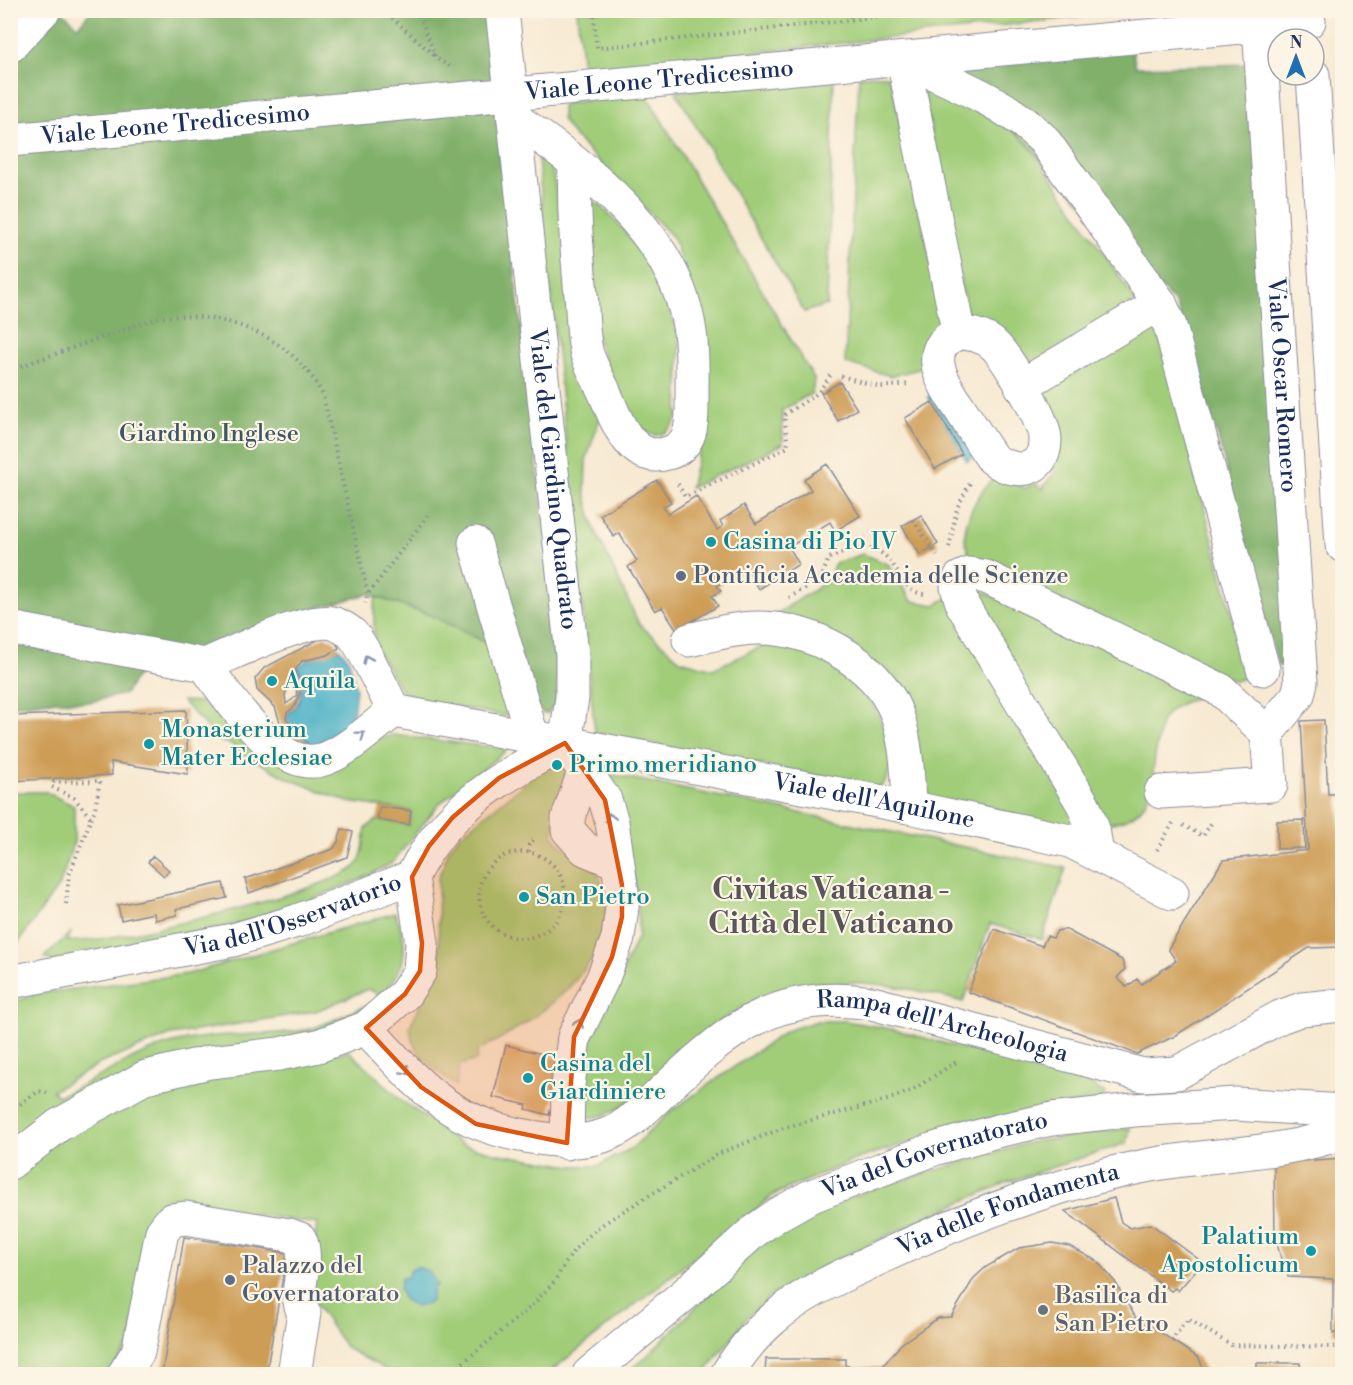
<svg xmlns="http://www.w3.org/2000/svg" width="1353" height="1385" font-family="'Libre Bodoni',serif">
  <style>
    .green { fill: #a1cd79; stroke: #5e7e6c; stroke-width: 1.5 }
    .forest { fill: #80b069; stroke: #4e7064; stroke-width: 1.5 }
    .water { fill: #46afc5; stroke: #306f92; stroke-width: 1.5 }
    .building { fill: #cd9c55; fill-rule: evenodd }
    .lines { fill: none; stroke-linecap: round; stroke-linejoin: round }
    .minor-casing { stroke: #898c98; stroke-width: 35 }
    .path { stroke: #898c98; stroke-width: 4; stroke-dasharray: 1.5 4.5; stroke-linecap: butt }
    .minor { stroke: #fff; stroke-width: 33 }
    .oneway { stroke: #8d97ae }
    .marked { fill: #de5710; fill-opacity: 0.2; stroke: #de5710; stroke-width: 4.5; stroke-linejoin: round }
    .culture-dot { fill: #0f9aa8; stroke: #fcf5e5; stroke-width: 2 }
    .service-dot { fill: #5c6f8a; stroke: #fcf5e5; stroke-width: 2 }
    .worship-dot { fill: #6b7280; stroke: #fcf5e5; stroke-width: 2 }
    .labels { text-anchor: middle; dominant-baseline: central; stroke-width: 4.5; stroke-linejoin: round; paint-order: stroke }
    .street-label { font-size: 24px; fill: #1b2f5e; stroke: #fcf5e5 }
    .park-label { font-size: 24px; fill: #3c5665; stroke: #fcf5e5 }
    .culture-label { font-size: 24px; fill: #0d838f; stroke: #fcf5e5; text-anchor: start }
    .service-label { font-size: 24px; fill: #4e5e75; stroke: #fcf5e5; text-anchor: start }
    .worship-label { font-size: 24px; fill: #5b616d; stroke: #fcf5e5; text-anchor: start }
    .district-label { font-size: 30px; font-weight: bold; fill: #59555b; stroke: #fcf5e5 }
  </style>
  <rect width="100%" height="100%" fill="#fcf5e5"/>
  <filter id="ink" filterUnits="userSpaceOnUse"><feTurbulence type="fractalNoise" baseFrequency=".0167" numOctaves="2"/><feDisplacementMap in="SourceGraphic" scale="12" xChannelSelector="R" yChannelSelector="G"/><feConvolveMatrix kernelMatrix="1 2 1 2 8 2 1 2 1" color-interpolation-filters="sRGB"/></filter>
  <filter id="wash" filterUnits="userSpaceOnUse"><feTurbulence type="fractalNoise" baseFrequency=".008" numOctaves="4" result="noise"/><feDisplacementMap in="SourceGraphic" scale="24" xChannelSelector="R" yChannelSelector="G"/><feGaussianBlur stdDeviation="1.35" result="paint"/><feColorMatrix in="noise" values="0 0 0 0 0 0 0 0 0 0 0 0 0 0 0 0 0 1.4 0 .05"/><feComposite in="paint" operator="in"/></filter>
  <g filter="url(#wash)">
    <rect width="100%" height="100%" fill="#f7e9d2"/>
    <!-- green -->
    <path class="green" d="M1117 11V13L583 71 577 11Z
      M877 75 887 76 891 81 945 328 935 365 891 376 845 363 859 76Z
      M834 76 827 305 804 312 676 92Z
      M923 89H930L993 116 1029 144 1136 301 1025 371 970 329Z
      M646 94 814 379 812 393 782 410 783 444 690 488 703 436 704 328 673 237 573 135 562 120V107L566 103Z
      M540 154 550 160 600 418 586 460 585 492 594 527 639 624 680 660 713 669 773 641C830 657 873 679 887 741 892 760 893 773 880 788L595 733 538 160Z
      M591 200 602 207 623 229 656 275 680 337 678 417C642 481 601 356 595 330 592 317 594 301 594 288 593 259 592 229 591 200Z
      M1151 327H1154L1160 337 1248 676 1235 681 970 558C968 551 964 541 965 534 966 513 982 488 997 475L1025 488 1035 483 1042 489 1056 470 1047 462 1037 395Z
      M863 554 888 564 912 601 935 605 949 597 1075 815 1071 826 928 799 915 731 775 615 828 581 835 563Z
      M980 590 1205 694C1189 700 1171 705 1162 721 1159 727 1159 737 1157 744 1149 788 1156 820 1102 824L978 602Z
      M376 597 430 615 499 649 513 717 429 703 402 691 374 645V607Z
      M182 701 204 702 254 747 375 740 393 735 508 749 439 804 392 863 362 879 262 919 54 962 44 958 71 932 67 941C99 947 334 889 355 867 364 857 364 840 366 828L377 820 409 825 411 811 348 802 289 779 245 755 231 744 220 741Z
      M553 761 570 765 553 834C562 854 592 859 599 876 634 955 538 1021 478 1050L477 1060 460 1065 456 1086C438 1071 409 1052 410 1026L439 967 438 879 449 849 459 836Z
      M610 774 1066 868 1042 939 990 924 963 1002C870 975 792 969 709 1029 690 1043 673 1063 655 1078 635 1096 615 1118 586 1118L581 1099 591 1040 638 936V895Z
      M11 792H46L74 806V842L60 884 11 953Z
      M395 913C410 944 407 972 380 995L368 989 316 1011 171 1035 101 1063 52 1091 58 1096C99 1080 134 1052 178 1042 222 1031 266 1038 309 1029 324 1026 366 1004 372 1004L359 1013 293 1041 11 1145V1003L37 994 188 974Z
      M817 1021H845L891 1029 1088 1082 1105 1094 1101 1099 974 1122 854 1160 775 1194 551 1371 543 1374H414L388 1371 346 1348 317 1306 310 1274 317 1224 181 1203 160 1208 152 1218 130 1344 112 1370 99 1374H11L12 1181 50 1144 174 1077 349 1051 401 1100 463 1145 499 1154 572 1166H598L632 1148 671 1111 786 1031Z
      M1130 1128 1127 1143 1008 1182 928 1216 810 1273 771 1296 748 1316 704 1374H624L643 1360 755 1248 805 1216 866 1191 1031 1142Z"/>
    <!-- forest -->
    <path class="forest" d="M92 10 484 11 559 651 556 703 548 713 543 714 499 649 430 615 368 594 293 615 212 655 141 669 125 694 89 702 50 701 11 706 10 11H62L78 26Z
      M1132 49 1136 67 1251 64 1292 662 1278 666 1218 437 1176 304 954 66Z"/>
    <!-- water -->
    <path class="water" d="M934 392 975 456 967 461 928 397Z
      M339 648 349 660 356 689 353 715 339 737 312 747 295 731 286 718C288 711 292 711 296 706 304 693 301 682 295 670 307 656 323 658 339 648Z
      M417 1267 429 1271 437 1285 433 1288 432 1299 428 1304 415 1306 404 1300 399 1289 401 1278 408 1277 409 1271Z"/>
    <g id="blocks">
      <!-- building -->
      <path class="building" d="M1338 10H1342V48H1341Z
        M840 382 857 409 838 421 821 393Z
        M932 402 962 454 935 469 905 418Z
        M827 464 860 516 835 531 830 522 789 547 799 564 759 589 746 568 717 586 721 591 712 596 718 606 677 630 662 607 655 611 628 567 637 561 619 533 614 537 600 515 657 480 671 502 663 507 668 514 696 496 717 530 723 526 720 521 744 505 756 524 811 490 804 479Z
        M921 515 938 544 920 555 902 526Z
        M325 636 335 641 339 648 328 655 302 661 295 670 302 684 300 693 295 706 287 713 286 718 295 731 317 752 284 735 275 707 257 690 255 679 264 668ZM291 675 296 679 297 696 286 704 285 695Z
        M186 710 188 774 111 762 112 775 13 781 10 716Z
        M1324 720 1328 794H1339L1342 947 1309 948 1175 1036 1137 1054 968 992 994 929 1042 946 1047 936 1053 938 1057 931 1065 929 1122 960 1125 969 1117 978 1127 987 1137 979 1141 984 1176 961 1168 949 1223 860 1308 850 1301 721Z
        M380 807 411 811 409 825 377 820Z
        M1304 820 1305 848 1277 849V821Z
        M342 829 353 832 347 857 249 893 245 879 333 849 338 842Z
        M153 856 169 870 164 876 148 862Z
        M223 883 227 898 176 909 177 915 155 920 154 913 121 920 118 905Z
        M506 1045 563 1059 549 1115 526 1109 527 1105 493 1097Z
        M1342 1158V1333H1333V1279L1288 1277 1287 1267 1283 1266 1275 1236 1274 1163Z
        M1114 1198 1121 1222 1130 1228 1151 1224 1198 1259 1192 1267 1196 1270 1178 1291 1175 1288 1171 1291 1065 1211Z
        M184 1237 287 1253 266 1374H162Z
        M1052 1243 1069 1246 1097 1261 1115 1282 1140 1325H1149L1199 1358 1205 1374H765L766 1359H845V1365L851 1367H882L901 1344 938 1318 951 1317 974 1278 986 1267 1019 1248Z
        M1257 1363H1300L1301 1374H1248V1372H1257Z"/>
    </g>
  </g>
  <g filter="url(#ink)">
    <use href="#blocks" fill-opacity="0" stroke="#898c98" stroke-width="1.5"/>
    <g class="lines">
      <defs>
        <g id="minor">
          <path id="s1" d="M502 10 572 655V698L565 743"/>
          <path id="s2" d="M1259 26 1301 682 1298 695 1267 733"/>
          <path d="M10 46 44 10"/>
          <path d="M903 59C951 82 1004 101 1043 139L1160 303 1170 326 1263 669"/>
          <path d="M903 59 956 320"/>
          <path d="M1313 75 1342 545"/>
          <path d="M514 118C590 171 676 234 690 332 693 353 692 375 692 396 692 418 695 445 668 453 630 465 615 417 604 391 598 379 591 366 587 354 582 336 583 314 581 295 577 251 573 208 575 164"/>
          <path id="s3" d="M10 140 1309 21"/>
          <path d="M958 333C971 333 983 336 993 344 1007 356 1046 422 1045 440 1045 474 1013 475 992 458 982 444 973 429 964 415 948 390 917 351 958 333Z"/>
          <path d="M1021 386 1160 303"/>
          <path d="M475 543 532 736"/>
          <path d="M10 628 205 665"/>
          <path d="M689 640C711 635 734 628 757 628 810 627 875 661 896 712 907 742 908 775 909 807"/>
          <path d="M205 665C226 696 278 772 321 760 345 754 374 725 394 711"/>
          <path d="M205 665C232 654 305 617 332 623 337 624 348 630 352 634 363 645 385 694 394 711"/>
          <path id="s4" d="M394 711 909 807 1070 841 1172 893"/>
          <path d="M565 743 605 800 612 822 623 899 618 938 603 978 574 1037 568 1086 567 1143"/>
          <path d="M585 769 568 818V830L585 849 616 862"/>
          <path d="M1097 854 1093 829 1083 804 963 606 957 587 960 578 969 574 986 577 1221 690 1267 733 1271 785 1161 792"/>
          <path d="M412 877C446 807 500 778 565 743"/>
          <path id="s5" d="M10 982 233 940 297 921 412 877 422 943 420 971 405 994 366 1028 318 1046 279 1054 210 1062 146 1077 59 1125 10 1163"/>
          <path id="s6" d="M366 1028C420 1086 449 1124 531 1137 557 1141 578 1144 603 1136 627 1128 646 1108 664 1090 730 1028 776 989 872 1003L1143 1075 1177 1073 1280 1017 1302 1009 1342 1005"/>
          <path d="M124 1374 138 1352 162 1232 171 1220 186 1218 289 1235 300 1239C311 1263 291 1291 304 1313L294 1374"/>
          <path id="s7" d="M589 1374 685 1294 753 1232 777 1215 809 1197 934 1149 997 1131 1052 1119 1134 1110 1236 1104 1342 1111"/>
          <path id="s8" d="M727 1374C740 1353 754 1335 773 1319 800 1295 835 1279 867 1264 958 1220 1051 1184 1150 1165 1214 1153 1280 1155 1342 1133"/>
        </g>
      </defs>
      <!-- minor casing -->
      <use href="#minor" class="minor-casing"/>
      <!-- path -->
      <path class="path" d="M383 10 434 55
        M417 10 436 58 451 67
        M593 10 597 48 941 10
        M850 10 851 20
        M10 370 157 318C221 309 293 335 323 395L368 594 365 603
        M841 376 880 387 910 384
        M678 484 685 497 788 447 784 415 818 393 832 373
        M913 520 937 556
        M949 547 957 508 971 481
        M369 593 429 514
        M789 598 821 578 829 558C839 555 855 546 865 547 901 552 895 592 925 594
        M1183 825 1203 836 1212 822
        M1157 850 1173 823
        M479 895a43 43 0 1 1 86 0a43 43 0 1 1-86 0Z
        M529 852V845L536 837
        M66 904 69 875 95 809 100 781 54 782 52 787 74 798 91 818
        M10 1111 39 1091 48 1093
        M1171 1341 1188 1319 1231 1345 1342 1347
        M449 1374 527 1310 553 1283 574 1250 597 1228 625 1210 720 1153 786 1127 887 1100 911 1091 959 1060"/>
      <!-- minor -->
      <use href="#minor" class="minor"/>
    </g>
    <!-- one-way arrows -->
    <defs><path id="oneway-chevron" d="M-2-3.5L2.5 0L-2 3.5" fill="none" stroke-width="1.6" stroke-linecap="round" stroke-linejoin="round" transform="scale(1.5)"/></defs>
    <g class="oneway">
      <use href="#oneway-chevron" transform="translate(367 659) rotate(-114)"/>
      <use href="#oneway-chevron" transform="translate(361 735) rotate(-37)"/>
      <use href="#oneway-chevron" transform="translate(610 817) rotate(-104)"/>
      <use href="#oneway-chevron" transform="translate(579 1023) rotate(-67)"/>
      <use href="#oneway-chevron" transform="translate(406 1071) rotate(47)"/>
    </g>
  </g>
  <!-- marked area -->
  <path class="marked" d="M565 743 605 800 622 885V917L612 957 574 1037 567 1143 476 1124 421 1087 366 1028 405 994 420 971 422 943 412 877 429 846 453 817 499 778Z"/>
  <!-- markers -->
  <g class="culture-dot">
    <circle cx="711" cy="542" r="6"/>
    <circle cx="272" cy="681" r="6"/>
    <circle cx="149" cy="744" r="6"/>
    <circle cx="557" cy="765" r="6"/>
    <circle cx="524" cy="897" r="6"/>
    <circle cx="528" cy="1078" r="6"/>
    <circle cx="1311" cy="1251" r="6"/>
  </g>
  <g class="service-dot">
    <circle cx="681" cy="576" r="6"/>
    <circle cx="230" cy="1280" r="6"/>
  </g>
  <circle class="worship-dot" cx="1043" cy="1310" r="6"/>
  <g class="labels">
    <!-- street labels -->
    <g class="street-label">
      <text stroke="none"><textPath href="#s3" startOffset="652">Viale Leone Tredicesimo</textPath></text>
      <text stroke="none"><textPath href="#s3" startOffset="166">Viale Leone Tredicesimo</textPath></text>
      <text stroke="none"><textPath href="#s2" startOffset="360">Viale Oscar Romero</textPath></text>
      <text stroke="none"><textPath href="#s1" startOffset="472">Viale del Giardino Quadrato</textPath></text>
      <text stroke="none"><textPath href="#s4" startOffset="488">Viale dell'Aquilone</textPath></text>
      <text stroke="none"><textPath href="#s5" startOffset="291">Via dell'Osservatorio</textPath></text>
      <text stroke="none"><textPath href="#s6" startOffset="662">Rampa dell'Archeologia</textPath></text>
      <text stroke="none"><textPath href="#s7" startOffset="416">Via del Governatorato</textPath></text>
      <text stroke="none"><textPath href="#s8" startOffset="333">Via delle Fondamenta</textPath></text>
    </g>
    <!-- park labels -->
    <g class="park-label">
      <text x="209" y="434">Giardino Inglese</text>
    </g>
    <!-- culture labels -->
    <g class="culture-label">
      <text x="723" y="542">Casina di Pio IV</text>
      <text x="284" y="681">Aquila</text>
      <text x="161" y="730">Monasterium<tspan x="161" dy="28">Mater Ecclesiae</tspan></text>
      <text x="569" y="765">Primo meridiano</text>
      <text x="536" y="897">San Pietro</text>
      <text x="540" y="1064">Casina del<tspan x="540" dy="28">Giardiniere</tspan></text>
      <text x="1299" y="1237" text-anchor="end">Palatium<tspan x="1299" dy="28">Apostolicum</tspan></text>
    </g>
    <!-- service labels -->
    <g class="service-label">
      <text x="693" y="576">Pontificia Accademia delle Scienze</text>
      <text x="242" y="1266">Palazzo del<tspan x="242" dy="28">Governatorato</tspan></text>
    </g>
    <!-- worship labels -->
    <g class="worship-label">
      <text x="1055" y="1296">Basilica di<tspan x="1055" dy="28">San Pietro</tspan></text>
    </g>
    <!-- district labels -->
    <g class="district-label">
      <text x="831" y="890">Civitas Vaticana -<tspan x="831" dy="34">Città del Vaticano</tspan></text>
    </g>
  </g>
  <!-- margin -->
  <rect width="1353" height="1385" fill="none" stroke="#fcf5e5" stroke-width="36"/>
  <!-- north arrow -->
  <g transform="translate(1296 57)"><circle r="28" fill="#fcf5e5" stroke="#a2a6af" stroke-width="1.5"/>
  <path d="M0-4.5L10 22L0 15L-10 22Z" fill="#1f6fb2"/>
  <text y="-9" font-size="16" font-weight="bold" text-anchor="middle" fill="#1b2f5e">N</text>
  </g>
</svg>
